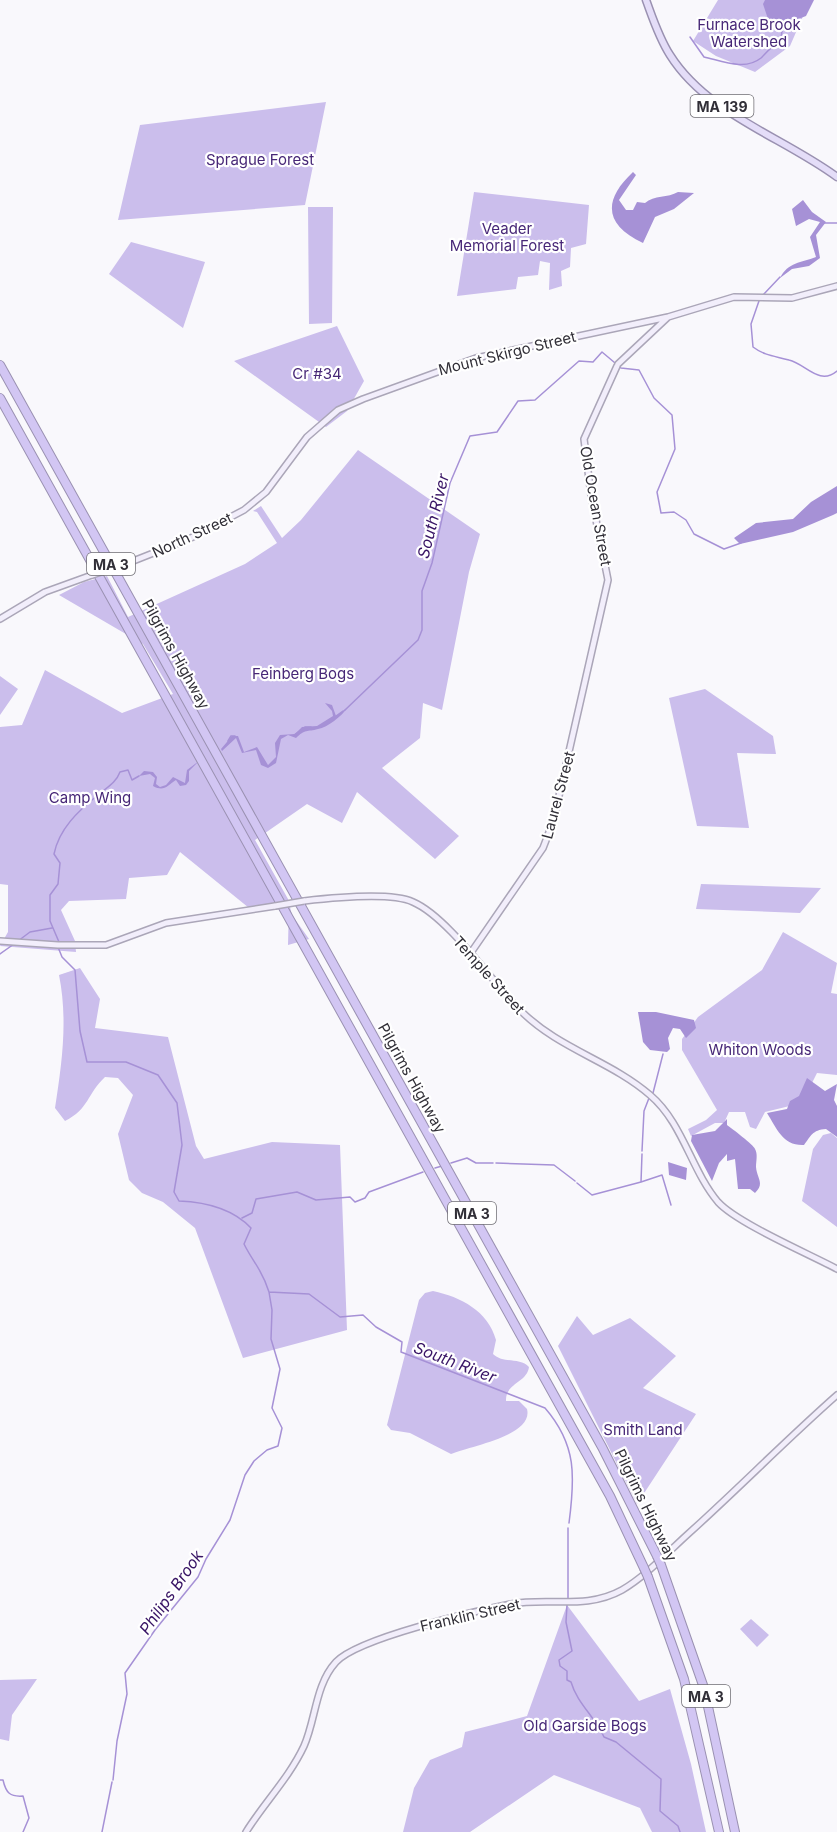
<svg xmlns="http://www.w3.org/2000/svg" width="837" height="1832" font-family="Inter,sans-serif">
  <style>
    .green { fill: #cbbeec }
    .water { fill: #a691d6 }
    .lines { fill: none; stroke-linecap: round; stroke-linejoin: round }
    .stream { stroke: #a691d6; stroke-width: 1.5 }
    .secondary-casing { stroke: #aba6b8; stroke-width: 8 }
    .primary-casing { stroke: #9a91b1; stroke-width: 9 }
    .highway-casing { stroke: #9a91b1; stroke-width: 10 }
    .secondary { stroke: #f2eefb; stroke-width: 5 }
    .primary { stroke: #e4ddf8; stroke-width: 6 }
    .highway { stroke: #d2c6f3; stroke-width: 8 }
    .secondary-bridge-casing { stroke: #aba6b8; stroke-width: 8; stroke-linecap: butt }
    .highway-bridge-casing { stroke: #9a91b1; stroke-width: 10; stroke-linecap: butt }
    .secondary-bridge { stroke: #f2eefb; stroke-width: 5 }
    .highway-bridge { stroke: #d2c6f3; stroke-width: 8 }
    .labels { text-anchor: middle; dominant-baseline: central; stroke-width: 4.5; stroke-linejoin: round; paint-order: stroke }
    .shield { fill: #fff; stroke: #6f6d73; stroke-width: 1.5 }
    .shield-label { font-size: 14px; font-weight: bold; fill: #312f37 }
    .park-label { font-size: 15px; fill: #472777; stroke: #fff }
    .street-label { font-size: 15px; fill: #312f37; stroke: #fff }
    .water-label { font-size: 16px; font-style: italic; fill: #381465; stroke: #fff }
  </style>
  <rect width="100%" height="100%" fill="#f9f8fc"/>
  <!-- green -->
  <path class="green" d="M718 0H810L790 46 755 72 716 56 693 41Z
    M326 102 305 205 118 220 140 125Z
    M474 192 589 205 586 244 571 248 570 267 561 271 562 286 549 290 550 263 540 261 538 275 518 277 516 289 457 296Z
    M308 207H333L332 323 309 324Z
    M131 242 205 262 183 328 109 274Z
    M337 326 364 381 347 411 326 427 234 361Z
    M358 450 480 534 469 572 442 710 423 703 420 738 382 768 459 836 435 859 357 792 342 823 307 804 255 840 288 899 292 915 309 939 288 945 289 904 254 912 180 852 167 875 129 878 126 899 69 901 61 910 75 941 76 952 0 946 8 932V885L0 884V727L22 725 45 670 122 713 173 694 143 644 59 595 84 582 107 576 128 617 245 564 277 543 257 512 253 511 261 506 282 538 301 520Z
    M0 676 18 689 0 715Z
    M705 689 773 736 776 754 737 753 749 828 697 826 669 698Z
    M701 884 821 888 800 913 696 909Z
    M783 932 837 963 831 993 837 994V1075L817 1073 802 1103 765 1112 756 1129 750 1127 745 1112H729L724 1123H715L691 1136 688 1129 706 1120 717 1110 682 1050V1039L698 1017 762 970Z
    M80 968 100 999 95 1028 168 1037 196 1146 204 1159 272 1142 340 1145 347 1330 243 1358 195 1228 163 1202 142 1193 129 1180 118 1134 133 1095 118 1078 105 1077C87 1094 89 1109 65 1121L55 1108C62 1063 68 1020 59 975Z
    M831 1133 837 1138V1227L802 1201 813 1149 823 1135Z
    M433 1291C461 1297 488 1311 496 1340L493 1354C503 1364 520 1357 529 1367 527 1383 505 1383 506 1401H519L527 1409C534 1436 469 1446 451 1454L410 1433 391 1430 387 1425 419 1300 425 1293Z
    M577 1316 593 1335 630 1318 676 1356 643 1388 696 1414 637 1504 558 1346Z
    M567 1605 639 1701 670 1689 691 1764 706 1832H652L640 1808 554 1775 470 1832H403L414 1788 430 1760 462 1747 465 1732 527 1716Z
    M751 1619 769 1635 757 1647 740 1629Z
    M37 1679 12 1715 9 1741 0 1739V1680Z"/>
  <!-- water -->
  <path class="water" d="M765 0H814L806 16 780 26 768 19 763 4Z
    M633 172 636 175 619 200 626 210H633L637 202 645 203C654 195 668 198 678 192L694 193 674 209 655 217 643 243C605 225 602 201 633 172Z
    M803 200 812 212 826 222 816 235 820 258 809 266 792 269 780 278C788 262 801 263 816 257L810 237 820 222 809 219 796 226 792 209Z
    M837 486V513L833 515 793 532 740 544 734 538 756 523 793 519 811 502Z
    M325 703 332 705 336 716 348 707C341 717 328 727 318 729 307 732 305 729 296 738L288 735 281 739 276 763 268 768 261 765 256 750 242 753 236 738 222 751 221 749 232 736H238L244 752 257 747 268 765 276 757 275 743 280 735 295 734 302 727 317 726 333 716 332 711Z
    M199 761 189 771V781L186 785 180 786 176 780C167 786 164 792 153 786L155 778 150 774 139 776 144 771 153 772 157 777 156 784 160 787 166 785 173 777 185 783 187 770Z
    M638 1012H656L694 1020 696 1028 686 1038 680 1029 673 1028 668 1038 670 1049 667 1052 650 1050 643 1042Z
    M807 1078 825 1091 837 1084 834 1100 837 1106V1137L826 1129C812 1130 811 1136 804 1145 783 1146 777 1129 767 1113L787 1109 790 1101 799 1096Z
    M727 1119V1125C731 1128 754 1145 755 1149 758 1154 756 1161 756 1167 757 1179 765 1183 755 1193L750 1189H738L735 1159 727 1161V1154L719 1163 712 1181 691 1141 692 1135 715 1131Z
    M668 1162 687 1168 686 1180 669 1175Z"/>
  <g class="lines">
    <!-- stream -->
    <path class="stream" d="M690 37 704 57C722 61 745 71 761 58 767 52 771 46 780 44L783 25
      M824 223H837
      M763 295 780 277
      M760 298 751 324 753 347C765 356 775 356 789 360 806 364 819 386 837 371
      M345 710 418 640 422 630V591L432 563 450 483 470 436 497 432 518 401 535 400 579 361 593 362 602 352 621 368 639 370 654 398 672 415 675 449 657 492 661 513 674 512 686 520 694 534 724 549 741 543
      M336 716 343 711
      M294 735 305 727H311
      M228 741 231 736H235
      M18 941 30 932 52 928
      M59 942 50 921V895L58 884 60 863 54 854C59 829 78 811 98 795 106 788 116 783 120 772L128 770 132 780 139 776
      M58 947 62 957 75 970 80 1031 87 1062H126L158 1075 177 1103 182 1145 174 1192 179 1201C205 1202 233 1209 251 1228L244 1244C254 1264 262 1269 269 1292L309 1294 340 1317 363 1315 376 1327 402 1342 401 1352 545 1408C577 1445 575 1477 569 1523
      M0 954 14 944
      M653 1093 663 1054
      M642 1151 644 1111 649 1098
      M451 1163 467 1158 476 1163H493
      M496 1163 554 1165 575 1181
      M435 1168 442 1166
      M641 1182 662 1175 671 1205
      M577 1183 592 1195 641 1182 642 1154
      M242 1218 252 1213 256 1199 297 1192 316 1200 350 1197 355 1202 365 1198 369 1192 423 1172
      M568 1528V1599
      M567 1605 566 1622 572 1651 559 1660 560 1666 567 1671V1680L571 1682C577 1703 595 1717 604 1737L616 1742 661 1779 660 1811 678 1826 680 1832
      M0 1780H3C6 1793 10 1797 23 1796L29 1818 23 1832
      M113 1780 117 1741 127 1694 125 1673 155 1630 198 1577 206 1559 230 1520 245 1475 254 1461 267 1450 278 1446 282 1428 272 1408 280 1369 271 1339 272 1310 269 1292
      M102 1832 112 1782"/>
    <defs>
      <path id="secondary" d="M618 364 667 318
        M123 565 189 539 244 510 266 492 307 437 338 410 363 399 476 358 668 317 734 297 792 298 837 286
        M0 619 45 592 92 575
        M304 901C330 898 391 892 413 902 448 917 493 983 521 1011 559 1049 611 1061 650 1095 683 1123 691 1170 718 1202 737 1223 809 1254 837 1269
        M0 941 58 945
        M59 945H106L166 923 275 906
        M470 954 543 848 553 822 608 580 591 495 584 439 617 366
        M246 1832C264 1803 289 1778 304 1746 316 1719 315 1685 336 1662 358 1638 476 1611 511 1604 549 1597 586 1610 622 1590 646 1576 667 1553 688 1534 738 1489 786 1440 837 1395"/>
      <path id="primary" d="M646 0C653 19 659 38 670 55 707 114 783 137 837 177"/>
      <path id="highway" d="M0 365 602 1447 657 1556
        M0 398 610 1496 644 1568
        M661 1565 704 1688 735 1832
        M648 1577 684 1679 719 1832"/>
    </defs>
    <!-- secondary casing -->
    <use href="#secondary" class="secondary-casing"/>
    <!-- primary casing -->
    <use href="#primary" class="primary-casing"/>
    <!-- highway casing -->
    <use href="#highway" class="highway-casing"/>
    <!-- secondary -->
    <use href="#secondary" class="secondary"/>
    <!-- primary -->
    <use href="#primary" class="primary"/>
    <!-- highway -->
    <use href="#highway" class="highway"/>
    <defs>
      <path id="secondary-bridge" d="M92 575 123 565
        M275 906 304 901"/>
      <path id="highway-bridge" d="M657 1556 661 1565
        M644 1568 648 1577"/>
    </defs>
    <!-- secondary-bridge casing -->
    <use href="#secondary-bridge" class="secondary-bridge-casing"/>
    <!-- highway-bridge casing -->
    <use href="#highway-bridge" class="highway-bridge-casing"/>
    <!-- secondary-bridge -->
    <use href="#secondary-bridge" class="secondary-bridge"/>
    <!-- highway-bridge -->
    <use href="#highway-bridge" class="highway-bridge"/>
  </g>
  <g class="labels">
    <!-- shield labels -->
    <g class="shield">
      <rect x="690.5" y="95" width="63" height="22" rx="4.5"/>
      <rect x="87" y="553" width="48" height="22" rx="4.5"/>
      <rect x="448" y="1202" width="48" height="22" rx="4.5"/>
      <rect x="682" y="1685" width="48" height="22" rx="4.5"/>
    </g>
    <g class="shield-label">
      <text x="722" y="106">MA 139</text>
      <text x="111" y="564">MA 3</text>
      <text x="472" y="1213">MA 3</text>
      <text x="706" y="1696">MA 3</text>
    </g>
    <!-- park labels -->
    <g class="park-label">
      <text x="749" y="24">Furnace Brook<tspan x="749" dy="17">Watershed</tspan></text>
      <text x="260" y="159">Sprague Forest</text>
      <text x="507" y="228">Veader<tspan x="507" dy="17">Memorial Forest</tspan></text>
      <text x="317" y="373">Cr #34</text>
      <text x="303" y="673">Feinberg Bogs</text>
      <text x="90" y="797">Camp Wing</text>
      <text x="760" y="1049">Whiton Woods</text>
      <text x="643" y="1429">Smith Land</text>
      <text x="585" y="1725">Old Garside Bogs</text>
    </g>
    <!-- street labels -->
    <g class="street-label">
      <text transform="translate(507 353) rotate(-14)">Mount Skirgo Street</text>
      <text transform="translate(596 506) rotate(80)">Old Ocean Street</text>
      <text transform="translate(192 535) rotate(-25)">North Street</text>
      <text transform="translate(176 654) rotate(61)">Pilgrims Highway</text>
      <text transform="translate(558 795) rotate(-75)">Laurel Street</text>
      <text transform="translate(489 975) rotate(48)">Temple Street</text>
      <text transform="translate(412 1078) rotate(61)">Pilgrims Highway</text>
      <text transform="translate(646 1505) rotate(64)">Pilgrims Highway</text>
      <text transform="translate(470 1615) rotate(-13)">Franklin Street</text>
    </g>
    <!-- water labels -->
    <g class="water-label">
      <text transform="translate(433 516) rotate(-76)">South River</text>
      <text transform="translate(455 1362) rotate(21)">South River</text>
      <text transform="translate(171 1592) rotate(-55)">Philips Brook</text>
    </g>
  </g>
</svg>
